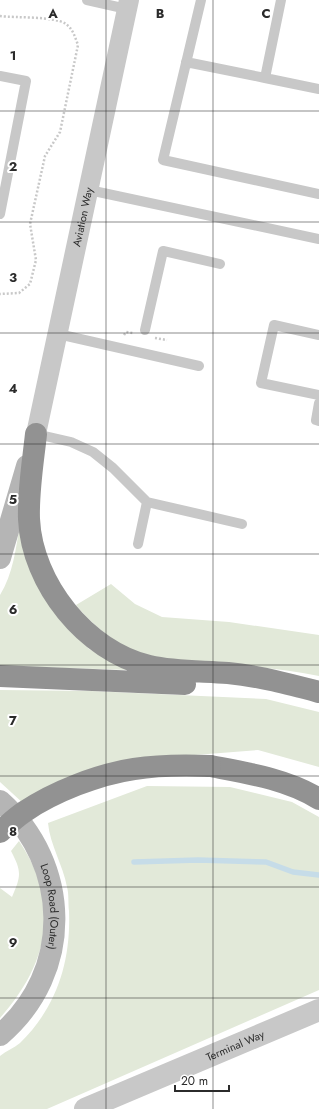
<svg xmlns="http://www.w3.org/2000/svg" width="319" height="1109" font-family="Jost,sans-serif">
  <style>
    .green { fill: #e2e9d9 }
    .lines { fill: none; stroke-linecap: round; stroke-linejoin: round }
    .stream { stroke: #c6dce8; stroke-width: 5.5 }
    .path { stroke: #c8c8c8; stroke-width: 2.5; stroke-dasharray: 2 2; stroke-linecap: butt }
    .service { stroke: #c8c8c8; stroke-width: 10 }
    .minor { stroke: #c8c8c8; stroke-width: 20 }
    .tertiary { stroke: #c8c8c8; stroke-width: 22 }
    .secondary { stroke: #b5b5b5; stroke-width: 22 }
    .motorway { stroke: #929292; stroke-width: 22 }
    .motorway-bridge { stroke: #929292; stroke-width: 22 }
    .grid { fill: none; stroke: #2b2b2b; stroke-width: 1; stroke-opacity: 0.55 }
    .labels { text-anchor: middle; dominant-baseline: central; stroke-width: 4; stroke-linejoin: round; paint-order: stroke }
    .street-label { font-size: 11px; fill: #2b2b2b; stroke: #fff }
    .grid-label { font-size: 13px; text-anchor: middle; font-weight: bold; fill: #2b2b2b; stroke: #fff; stroke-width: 4; stroke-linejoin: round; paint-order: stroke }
  </style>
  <rect width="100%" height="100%" fill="#fff"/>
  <!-- green -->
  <path class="green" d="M20 524 59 617 89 649 130 670 0 666V595C13 574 16 548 20 524Z
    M111 584 135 604 162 617 229 622 319 635V676C280 668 241 666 201 662 186 661 170 661 155 658 124 651 96 629 76 605Z
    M0 690 91 691 266 699 319 712V767L258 750 169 757 24 804 0 782Z
    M147 786 230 787 292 802 319 817V990L47 1109H0V1056C6 1051 14 1048 20 1043 57 1007 71 961 69 911 68 903 69 894 67 887 63 865 50 845 48 823Z
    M19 841C62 904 48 964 0 1018V888L12 897C21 876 22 872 11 851Z"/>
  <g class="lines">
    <!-- stream -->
    <path class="stream" d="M134 862 198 860 266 862 293 872 319 875"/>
    <!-- path -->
    <path class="path" d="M0 16C15 18 55 16 66 24 73 29 75 37 78 45L60 132 45 156 30 224 36 260 30 284 19 293 0 294
      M124 335 126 332 133 333
      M155 338 167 340"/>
    <!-- service -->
    <path class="service" d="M87 0 127 9
      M201 0 163 160 319 194
      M281 0 265 78 319 89
      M186 62 265 78
      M0 76 26 81 0 214
      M89 190 319 239
      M145 330 163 251 220 264
      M58 334 199 366
      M319 335 274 325 261 383 319 395
      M319 403 316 420 319 421
      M36 434 71 442 93 452 113 468 147 502 242 524
      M138 544 147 502"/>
    <!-- minor -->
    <path class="minor" id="s1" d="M36 434 129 0"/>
    <!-- tertiary -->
    <path class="tertiary" id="s2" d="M85 1109 319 1010"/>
    <!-- secondary -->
    <g class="secondary">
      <path d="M0 558 27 466"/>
      <path id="s3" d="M0 801C71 864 74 972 0 1035"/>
    </g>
    <!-- motorway -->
    <path class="motorway" d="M36 434C33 462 28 491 29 519 32 584 86 651 149 666 175 672 201 671 228 673 259 676 289 684 319 692
      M0 676 185 684
      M210 766C247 773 287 779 319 799"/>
    <!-- motorway-bridge -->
    <path class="motorway-bridge" d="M0 832C8 825 15 818 24 812 53 792 99 774 134 769 159 765 185 765 210 766"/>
  </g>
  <!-- grid -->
  <path class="grid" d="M106 0V1109M213 0V1109M0 111H319M0 222H319M0 333H319M0 444H319M0 554H319M0 665H319M0 776H319M0 887H319M0 998H319"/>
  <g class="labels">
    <!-- street labels -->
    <g class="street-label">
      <text stroke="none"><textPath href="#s1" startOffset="222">Aviation Way</textPath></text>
      <text stroke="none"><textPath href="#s3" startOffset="121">Loop Road (Outer)</textPath></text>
      <text stroke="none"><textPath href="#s2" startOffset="163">Terminal Way</textPath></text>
    </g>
  </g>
  <g class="grid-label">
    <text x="53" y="18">A</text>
    <text x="160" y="18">B</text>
    <text x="266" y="18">C</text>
    <text x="13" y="60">1</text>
    <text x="13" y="171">2</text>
    <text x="13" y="282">3</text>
    <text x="13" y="393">4</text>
    <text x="13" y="504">5</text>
    <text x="13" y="614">6</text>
    <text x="13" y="725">7</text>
    <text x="13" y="836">8</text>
    <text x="13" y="947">9</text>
  </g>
  <!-- scale -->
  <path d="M175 1085v6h54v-6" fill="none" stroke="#2b2b2b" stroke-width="2"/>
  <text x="181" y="1085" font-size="12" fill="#2b2b2b" stroke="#ffffff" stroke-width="3" paint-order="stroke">20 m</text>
</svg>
